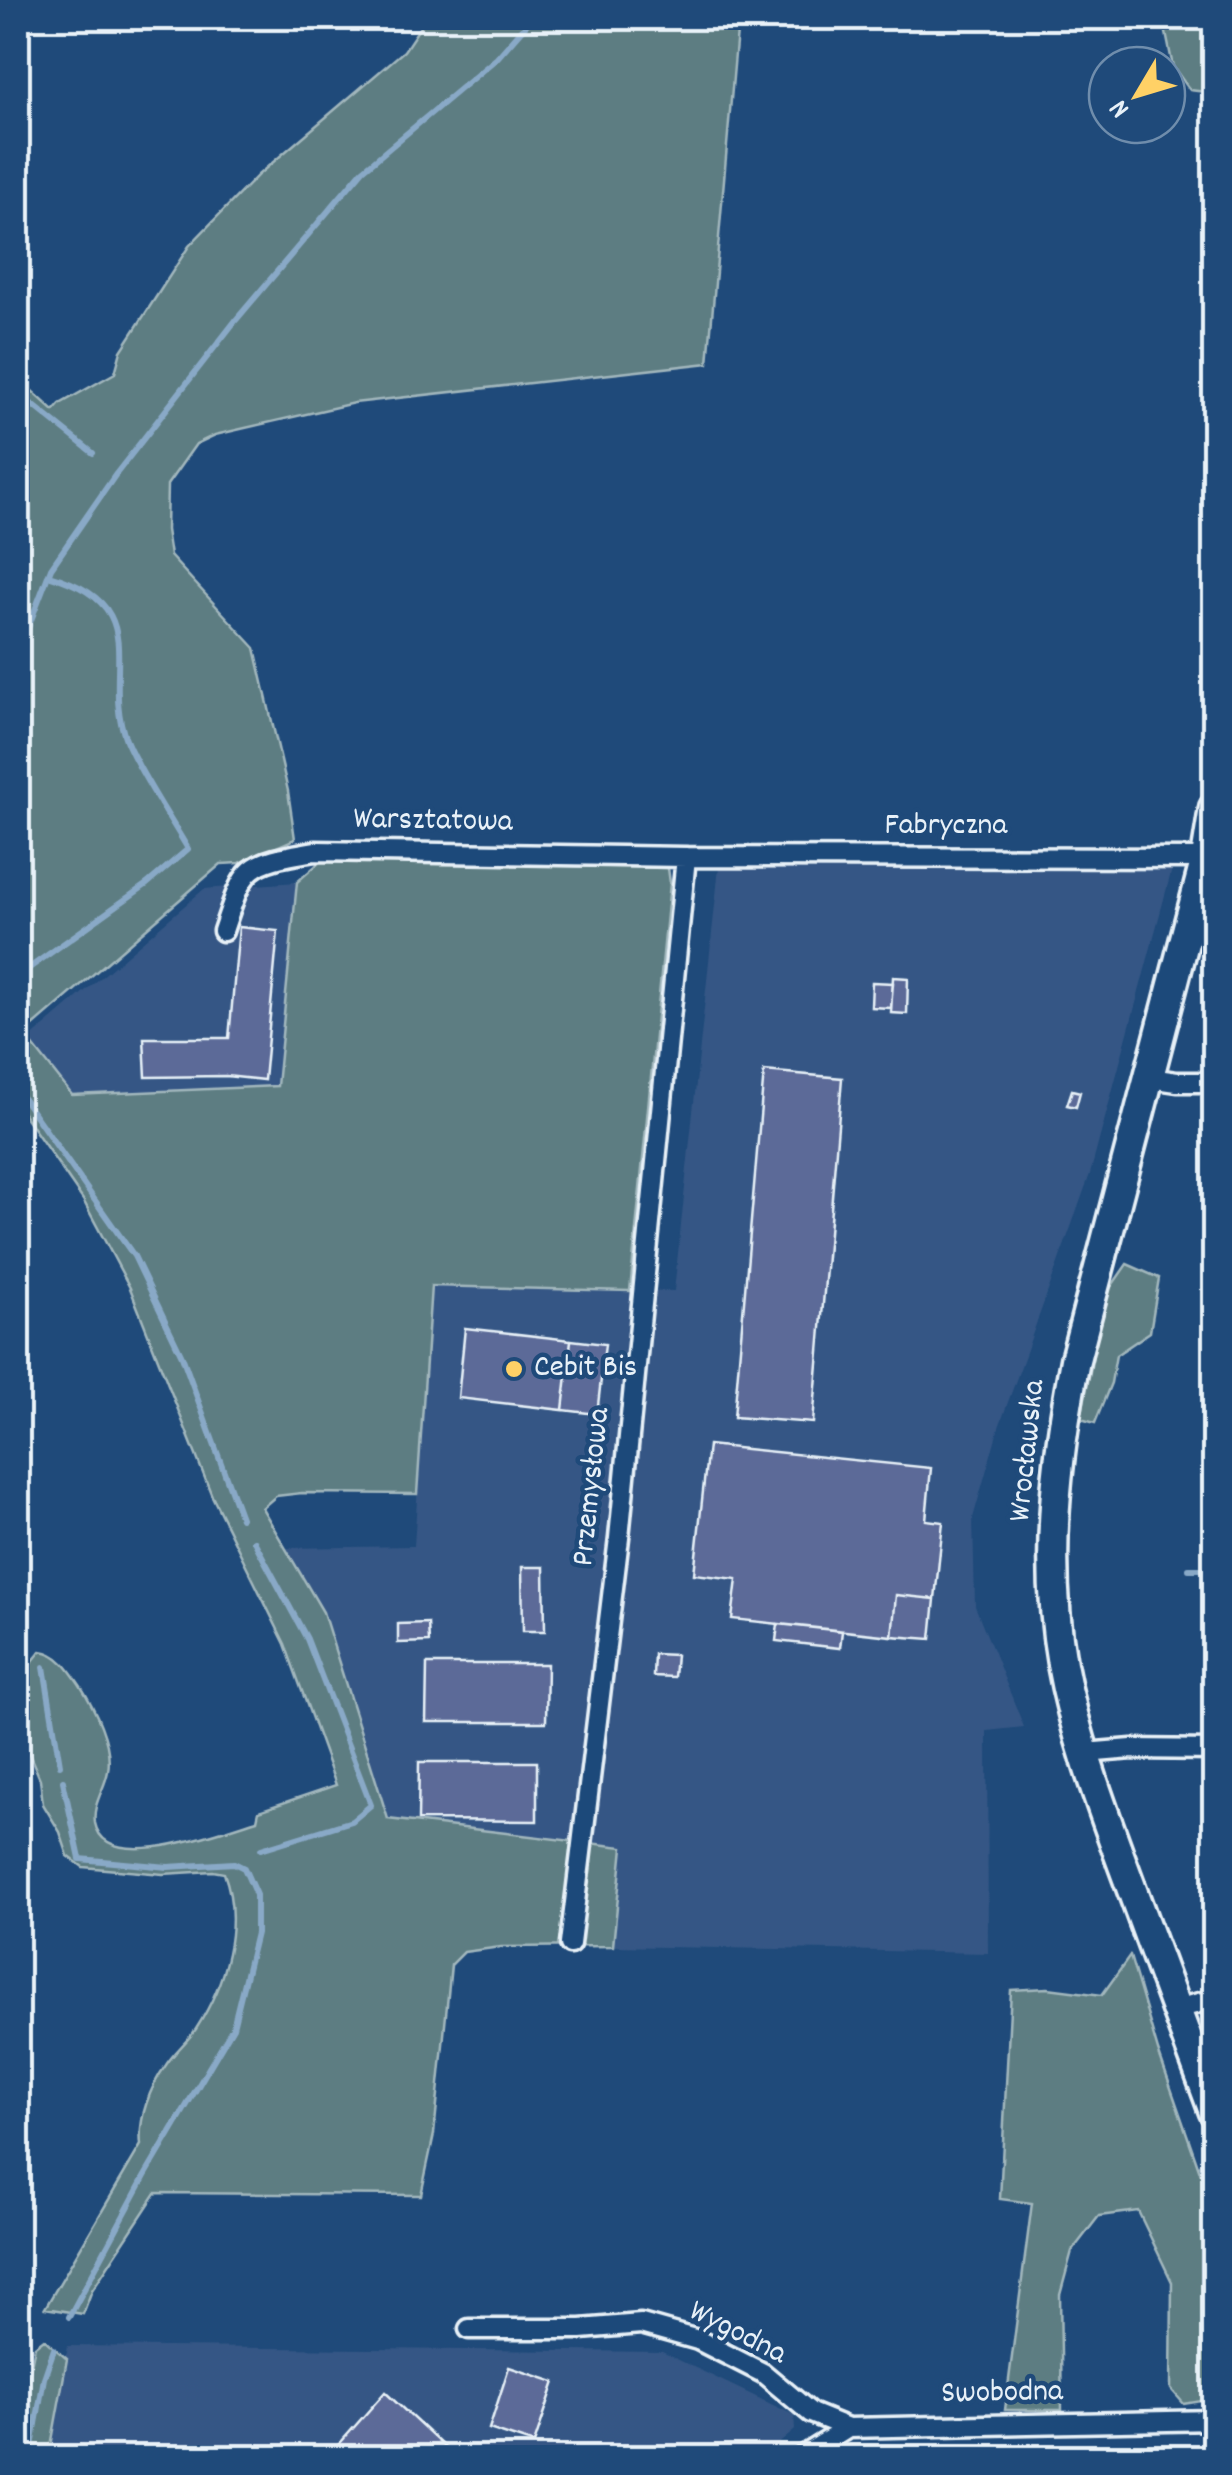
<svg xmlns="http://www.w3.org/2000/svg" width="1232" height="2475" font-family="Dekko,sans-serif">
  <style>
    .built { fill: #355785 }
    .green { fill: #5d7d82; stroke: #a2b7bd; stroke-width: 2.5 }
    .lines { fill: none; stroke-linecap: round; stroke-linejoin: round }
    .stream { stroke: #89a9c7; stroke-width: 6 }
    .building { fill: #5b6b98; stroke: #e8f1f8; stroke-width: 2.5 }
    .minor-casing { stroke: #e8f1f8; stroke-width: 25 }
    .secondary-casing { stroke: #e8f1f8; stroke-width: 35 }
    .minor { stroke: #1f4a7a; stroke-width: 18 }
    .secondary { stroke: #1f4a7a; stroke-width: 28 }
    .poi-dot { fill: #ffd166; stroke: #1f4a7a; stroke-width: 4 }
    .labels { text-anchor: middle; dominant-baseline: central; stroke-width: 9; stroke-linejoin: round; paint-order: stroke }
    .street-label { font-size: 32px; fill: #e8f1f8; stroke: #1f4a7a }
    .poi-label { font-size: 32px; fill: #e8f1f8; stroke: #1f4a7a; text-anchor: start }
  </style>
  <rect width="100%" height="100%" fill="#1f4a7a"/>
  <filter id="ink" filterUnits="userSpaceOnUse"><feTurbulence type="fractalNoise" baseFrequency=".01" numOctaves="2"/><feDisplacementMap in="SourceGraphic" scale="20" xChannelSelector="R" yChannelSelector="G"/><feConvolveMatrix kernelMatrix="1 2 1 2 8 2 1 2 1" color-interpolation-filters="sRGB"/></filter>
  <g filter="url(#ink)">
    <!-- built -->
    <path class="built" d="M719 867 1172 869 1090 1174 998 1430 973 1518 975 1606 1024 1727 987 1731 988 1953 613 1946 623 1847 388 1819 323 1612 285 1548 414 1546 431 1286 674 1291Z
      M297 882 277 1086 72 1095 29 1039 204 889Z
      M68 2346 662 2352 794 2415 795 2430 762 2458H49Z"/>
    <!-- green -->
    <path class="green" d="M426 18H762L737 31 708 363 354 403 215 435 196 444 167 485 166 530 170 556 255 648 288 791 295 839 240 863 221 864 24 1034 72 1095 277 1086 297 882 321 861 668 868 670 883 630 1291 431 1286 417 1494 302 1493 276 1496 262 1508 323 1612 388 1819 623 1847 613 1946 501 1947 464 1952 451 1965 434 2134 421 2195 156 2193 92 2290 83 2314 45 2308 141 2145C138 2119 150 2087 166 2065 174 2052 187 2042 196 2029 225 1984 243 1924 224 1873L213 1871 163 1874 83 1867 68 1856 60 1832 43 1804 40 1779 25 1744 18 1695 20 1677 41 1651C59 1653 70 1670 80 1685 94 1707 113 1744 108 1771 105 1789 92 1804 95 1823 105 1877 226 1829 257 1820L259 1811 336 1785 285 1644 212 1496 130 1288 83 1200 18 1106V378L54 411 60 404 115 373 121 351 189 246 258 175 404 51Z
      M1163 18H1214V93L1190 90 1173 67Z
      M1127 1264 1159 1278 1150 1332 1116 1355 1111 1383 1095 1423 1081 1419 1104 1297Z
      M1130 1956 1158 2051 1214 2212V2399L1184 2404 1171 2389 1172 2282 1138 2211 1099 2216 1072 2251 1060 2295 1062 2410H1005L1032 2203 1000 2199 1011 1990 1048 1988 1102 1995Z
      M44 2339 67 2359 49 2457H18V2430L35 2346Z"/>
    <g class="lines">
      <!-- stream -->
      <path class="stream" d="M18 393 93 453
        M18 654 51 568 116 474 236 320 363 170 497 58 532 18
        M18 976 147 884 188 849C169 816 140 774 126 740 99 670 157 606 48 575
        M18 1091 134 1256 182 1356 241 1518
        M254 1541 307 1639 371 1805 352 1821 261 1849
        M1189 1569H1214
        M44 1667 60 1765
        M63 1781 80 1859 168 1867 234 1863 244 1868 256 1895V1933L233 2027 145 2176 69 2317
        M30 2458 44 2378 54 2349"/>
    </g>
    <!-- building -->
    <path class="building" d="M239 927 278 931 264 1080 226 1076 146 1077 144 1038H229Z
      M893 977 908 978 907 1014 891 1013Z
      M872 982 893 983 891 1008 871 1007Z
      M764 1071 842 1078 813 1423 734 1417Z
      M1072 1090 1080 1092 1076 1107 1067 1105Z
      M1210 1112H1214V1149L1209 1148Z
      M465 1328 571 1340 563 1410 458 1398Z
      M571 1340 605 1344 597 1414 563 1410Z
      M708 1445 931 1468 926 1520 943 1522 935 1599 896 1595 892 1636 732 1619 737 1579 694 1574Z
      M522 1567H544L545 1631H523Z
      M896 1595 935 1599 931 1639 892 1636Z
      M428 1623 429 1642 398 1643V1624Z
      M778 1624 842 1631 840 1648 776 1641Z
      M654 1654 676 1655 674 1677 653 1676Z
      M427 1664H547L546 1722H426Z
      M419 1762H537V1821L418 1820Z
      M509 2367 555 2382 534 2444 489 2429Z
      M385 2392 456 2458H327Z"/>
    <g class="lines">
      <defs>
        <path id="minor" d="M223 931C245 864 245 863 315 851L686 857 1206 858
          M1150 1078 1177 1082H1214
          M1085 1753 1132 1749 1214 1750
          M570 1944 619 1538 686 857
          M1176 2009 1214 1999
          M469 2329H581L641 2324 698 2340 763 2373 811 2413 848 2428
          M800 2458 848 2428 1214 2420"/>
        <path id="secondary" d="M1214 808 1206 858 1075 1360C1056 1460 1044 1562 1062 1664 1076 1742 1105 1816 1132 1890 1160 1964 1187 2038 1214 2112"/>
      </defs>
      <!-- minor casing -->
      <use href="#minor" class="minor-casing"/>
      <!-- secondary casing -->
      <use href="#secondary" class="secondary-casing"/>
      <!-- minor -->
      <use href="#minor" class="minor"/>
      <!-- secondary -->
      <use href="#secondary" class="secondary"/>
    </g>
  </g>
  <!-- markers -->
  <circle class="poi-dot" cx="514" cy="1369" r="10"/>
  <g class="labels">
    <!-- street labels -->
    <g class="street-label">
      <text transform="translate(433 822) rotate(1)">Warsztatowa</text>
      <text x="946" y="827">Fabryczna</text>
      <text transform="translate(1029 1451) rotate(-84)">Wrocławska</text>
      <text transform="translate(593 1487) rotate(-84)">Przemysłowa</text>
      <text transform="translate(737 2334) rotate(27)">Wygodna</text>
      <text transform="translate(1002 2394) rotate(-1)">Swobodna</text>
    </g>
    <!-- poi labels -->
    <g class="poi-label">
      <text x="534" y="1369">Cebit Bis</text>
    </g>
  </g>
  <!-- margin -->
  <rect width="1232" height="2475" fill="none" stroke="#1f4a7a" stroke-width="60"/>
  <rect x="30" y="30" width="1172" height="2415" fill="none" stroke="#e8f1f8" stroke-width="4" filter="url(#ink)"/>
  <!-- north arrow -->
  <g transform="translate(1137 95) rotate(232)"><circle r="48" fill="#1f4a7a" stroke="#6f8dac" stroke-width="2.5"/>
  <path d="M0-8L18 38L0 25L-18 38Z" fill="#ffd166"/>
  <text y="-15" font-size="28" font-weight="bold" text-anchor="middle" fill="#e8f1f8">N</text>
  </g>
</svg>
